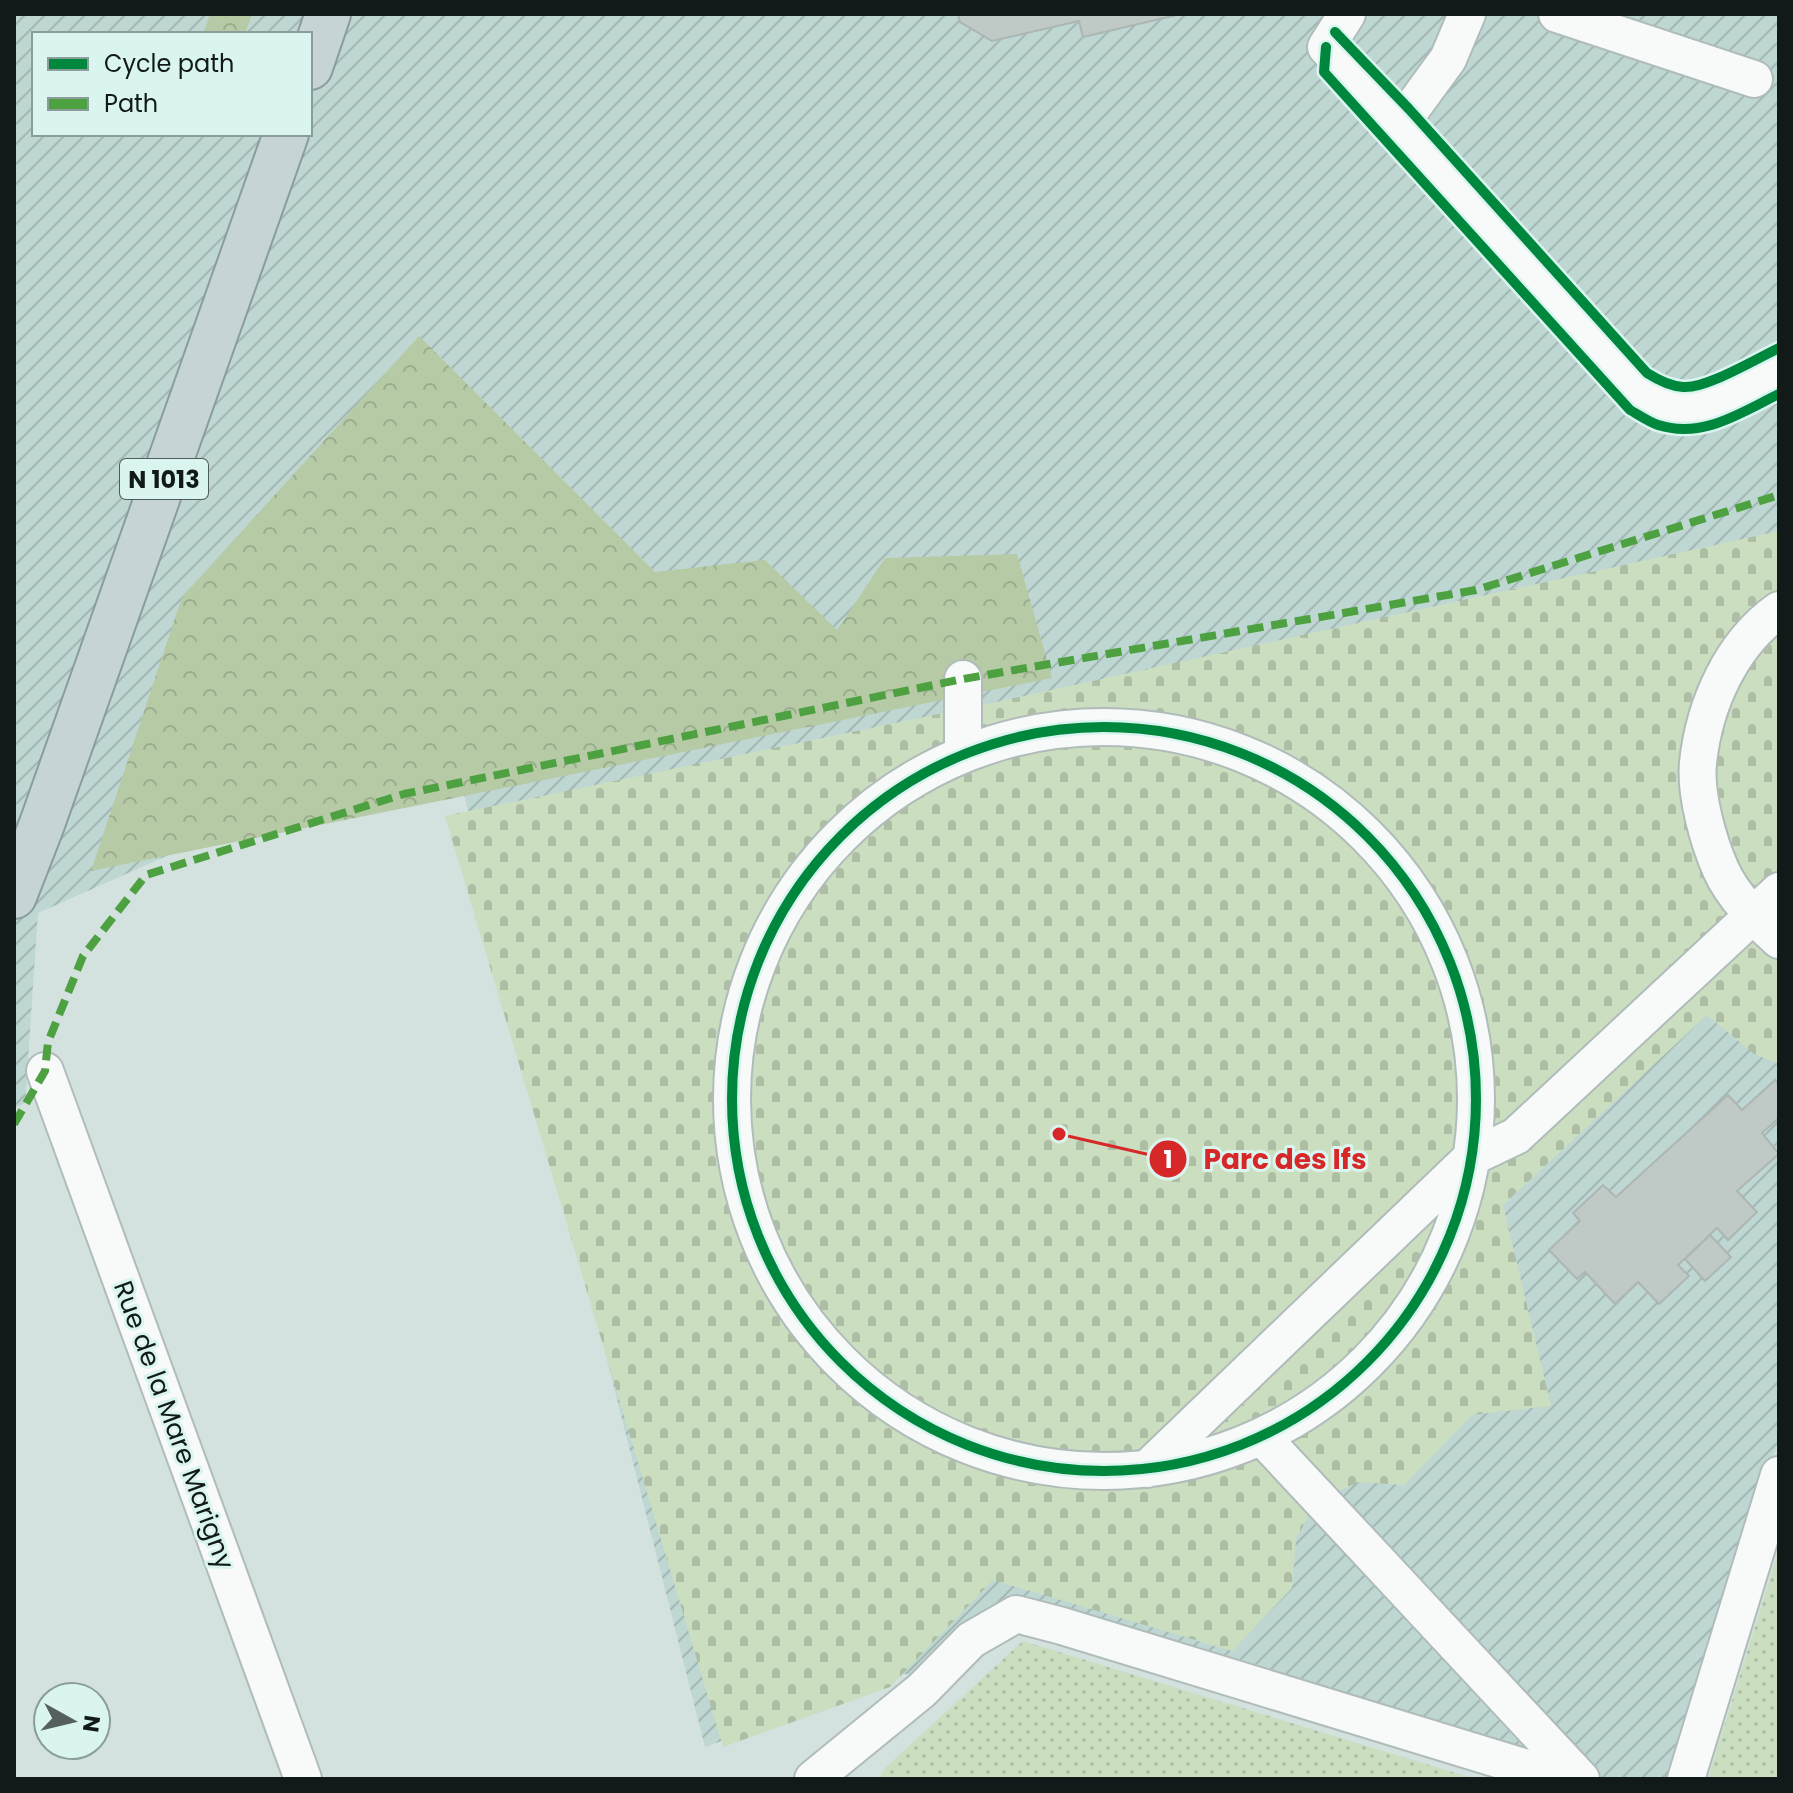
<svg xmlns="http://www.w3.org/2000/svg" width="1793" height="1793" font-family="Poppins,sans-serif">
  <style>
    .industrial { fill: url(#industrial-furrows); fill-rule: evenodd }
    .forest { fill: url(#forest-crowns) }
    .cemetery { fill: url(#cemetery-stones) }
    .garden { fill: url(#garden-dots) }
    .building { fill: #bfc9c5; stroke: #acb6b2; stroke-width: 2 }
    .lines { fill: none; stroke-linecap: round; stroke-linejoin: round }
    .minor-casing { stroke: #b0bcba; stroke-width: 40 }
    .highway-casing { stroke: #899d9e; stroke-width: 48 }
    .minor { stroke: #f8fafa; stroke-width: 36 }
    .highway { stroke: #c6d4d6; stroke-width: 44 }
    .quiet { stroke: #4da140; stroke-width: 8; stroke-dasharray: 16 8; stroke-linecap: butt }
    .cycleway-casing { stroke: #daf5f0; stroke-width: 15 }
    .cycleway { stroke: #00873e; stroke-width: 10 }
    .labels { text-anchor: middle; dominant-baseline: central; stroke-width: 6; stroke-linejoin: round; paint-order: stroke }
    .shield { fill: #daf5f0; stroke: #4d5c59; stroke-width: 2 }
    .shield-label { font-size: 24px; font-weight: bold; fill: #111a18 }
    .street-label { font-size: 26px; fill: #111a18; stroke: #daf5f0 }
    .leader { fill: none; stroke: #d62828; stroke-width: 3 }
    .callout-dot { fill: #d62828; stroke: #daf5f0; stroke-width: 3 }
    .mark-label { font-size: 24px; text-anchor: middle; font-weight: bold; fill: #fff }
    .callout-label { font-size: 28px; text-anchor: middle; font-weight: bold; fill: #d62828; stroke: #daf5f0; stroke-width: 6; stroke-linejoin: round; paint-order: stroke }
  </style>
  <defs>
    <pattern id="industrial-furrows" width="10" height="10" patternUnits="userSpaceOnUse" patternTransform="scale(2)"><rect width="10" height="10" fill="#bfd7d3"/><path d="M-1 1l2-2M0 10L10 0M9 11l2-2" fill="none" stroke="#a3b8b4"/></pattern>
    <pattern id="forest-crowns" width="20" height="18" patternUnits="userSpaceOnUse" patternTransform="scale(2)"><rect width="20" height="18" fill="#b6caa6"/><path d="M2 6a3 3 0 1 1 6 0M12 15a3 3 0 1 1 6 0" fill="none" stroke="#9bad8e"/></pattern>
    <pattern id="cemetery-stones" width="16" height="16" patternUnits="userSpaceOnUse" patternTransform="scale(2)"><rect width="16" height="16" fill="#cbdec0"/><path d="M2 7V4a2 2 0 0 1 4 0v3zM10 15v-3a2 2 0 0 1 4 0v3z" fill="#adbea4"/></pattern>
    <pattern id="garden-dots" width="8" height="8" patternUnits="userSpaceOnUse" patternTransform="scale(2)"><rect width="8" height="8" fill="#cbdec0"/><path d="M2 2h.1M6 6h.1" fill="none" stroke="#adbea4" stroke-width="1.8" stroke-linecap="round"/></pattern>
  </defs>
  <rect width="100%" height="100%" fill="#d3e1df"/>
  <!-- industrial -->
  <path class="industrial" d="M14 14H1779V1438L1683 1779H1591L1015 1608 933 1677 904 1674 705 1747 448 731 38 913 25 1103 14 1108ZM34 34H310V134H34Z"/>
  <!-- forest -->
  <path class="forest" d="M210 14H252L245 34H203Z
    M419 336 655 572 765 560 837 630 885 558 1017 554 1052 678 91 871 182 597Z"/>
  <!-- cemetery -->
  <path class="cemetery" d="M1779 531V1064L1754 1054 1707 1015 1503 1205 1551 1406 1472 1415 1404 1485 1358 1482 1335 1493 1310 1513 1296 1539 1292 1588 1232 1651 993 1580 890 1687 723 1747 445 816 987 704Z"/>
  <!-- garden -->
  <path class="garden" d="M1779 1549V1779H1708Z
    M1023 1641 1475 1779H880L884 1769Z"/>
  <!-- building -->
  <path class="building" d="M958 14H1181L1083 37 1079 21 992 41 960 22Z
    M1775 1080 1779 1084V1118L1762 1133 1779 1154 1737 1191 1757 1212 1728 1240 1717 1228 1678 1265 1689 1276 1659 1304 1638 1282 1615 1304 1585 1272 1577 1279 1549 1250 1580 1221 1573 1213 1603 1185 1616 1197 1728 1095 1742 1110Z
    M1710 1235 1731 1257 1705 1281 1685 1259Z"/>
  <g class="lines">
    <defs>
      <path id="minor" d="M1347 14 1326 47 1651 401 1695 408 1779 370
        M1557 14 1754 79
        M1399 126 1448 59 1467 14
        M1779 610C1731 644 1704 705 1698 763 1695 794 1708 841 1721 870 1733 897 1757 920 1779 940
        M963 679V754
        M732 1099a372 372 0 1 1 744 0a372 372 0 1 1-744 0Z
        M45 1071 303 1779
        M1262 1437 1581 1779
        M1147 1469 1472 1157 1516 1136 1779 891
        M813 1779 922 1690 971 1640 1016 1614 1062 1626 1563 1779
        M1686 1779 1779 1475"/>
      <path id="highway" d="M310 67 328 14
        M14 896 42 824 286 134"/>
    </defs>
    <!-- minor casing -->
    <use href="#minor" class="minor-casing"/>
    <!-- highway casing -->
    <use href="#highway" class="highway-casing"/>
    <!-- minor -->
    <use href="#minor" class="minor"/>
    <!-- highway -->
    <use href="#highway" class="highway"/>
    <!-- quiet -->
    <path class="quiet" d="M14 1124 45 1071 48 1042 83 956 146 875 404 794 963 679 1476 590 1779 495"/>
    <defs>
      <path id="cycleway" d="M1335 32 1409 109 1647 373C1658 380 1669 386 1683 387 1706 389 1756 359 1779 348
        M1326 47 1324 72 1630 410C1639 415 1649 422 1658 425 1703 439 1740 413 1779 394
        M732 1099a372 372 0 1 1 744 0a372 372 0 1 1-744 0Z"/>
    </defs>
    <!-- cycleway casing -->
    <use href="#cycleway" class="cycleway-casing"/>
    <!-- cycleway -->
    <use href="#cycleway" class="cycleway"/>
  </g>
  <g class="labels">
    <!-- shield labels -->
    <rect class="shield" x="120" y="459" width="88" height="40" rx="6"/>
    <g class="shield-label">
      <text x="164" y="479">N 1013</text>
    </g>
    <!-- street labels -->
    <g class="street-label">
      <text transform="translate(174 1425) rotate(70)">Rue de la Mare Marigny</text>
    </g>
  </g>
  <!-- callouts -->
  <path class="leader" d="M1059 1134L1168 1159"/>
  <g class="callout-dot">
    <circle cx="1059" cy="1134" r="8"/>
    <circle cx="1168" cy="1159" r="20"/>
  </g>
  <g class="mark-label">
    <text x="1168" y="1168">1</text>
  </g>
  <g class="callout-label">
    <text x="1285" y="1169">Parc des Ifs</text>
  </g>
  <!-- border -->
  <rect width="1793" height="1793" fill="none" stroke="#111a18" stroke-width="32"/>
  <!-- legend -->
  <rect x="32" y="32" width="280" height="104" fill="#daf5f0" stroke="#8a9d9a" stroke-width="2"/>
  <rect x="48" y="58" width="40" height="12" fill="#00873e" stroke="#8a9d9a" stroke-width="2"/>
  <text x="104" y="72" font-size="24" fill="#111a18">Cycle path</text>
  <rect x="48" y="98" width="40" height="12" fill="#4da140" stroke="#8a9d9a" stroke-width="2"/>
  <text x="104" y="112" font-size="24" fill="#111a18">Path</text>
  <!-- north arrow -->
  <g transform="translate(72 1721) rotate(98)"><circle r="38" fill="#daf5f0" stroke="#8a9d9a" stroke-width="2"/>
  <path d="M0-6L14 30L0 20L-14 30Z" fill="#55605e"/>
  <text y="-12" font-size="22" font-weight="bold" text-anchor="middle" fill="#111a18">N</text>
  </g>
</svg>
